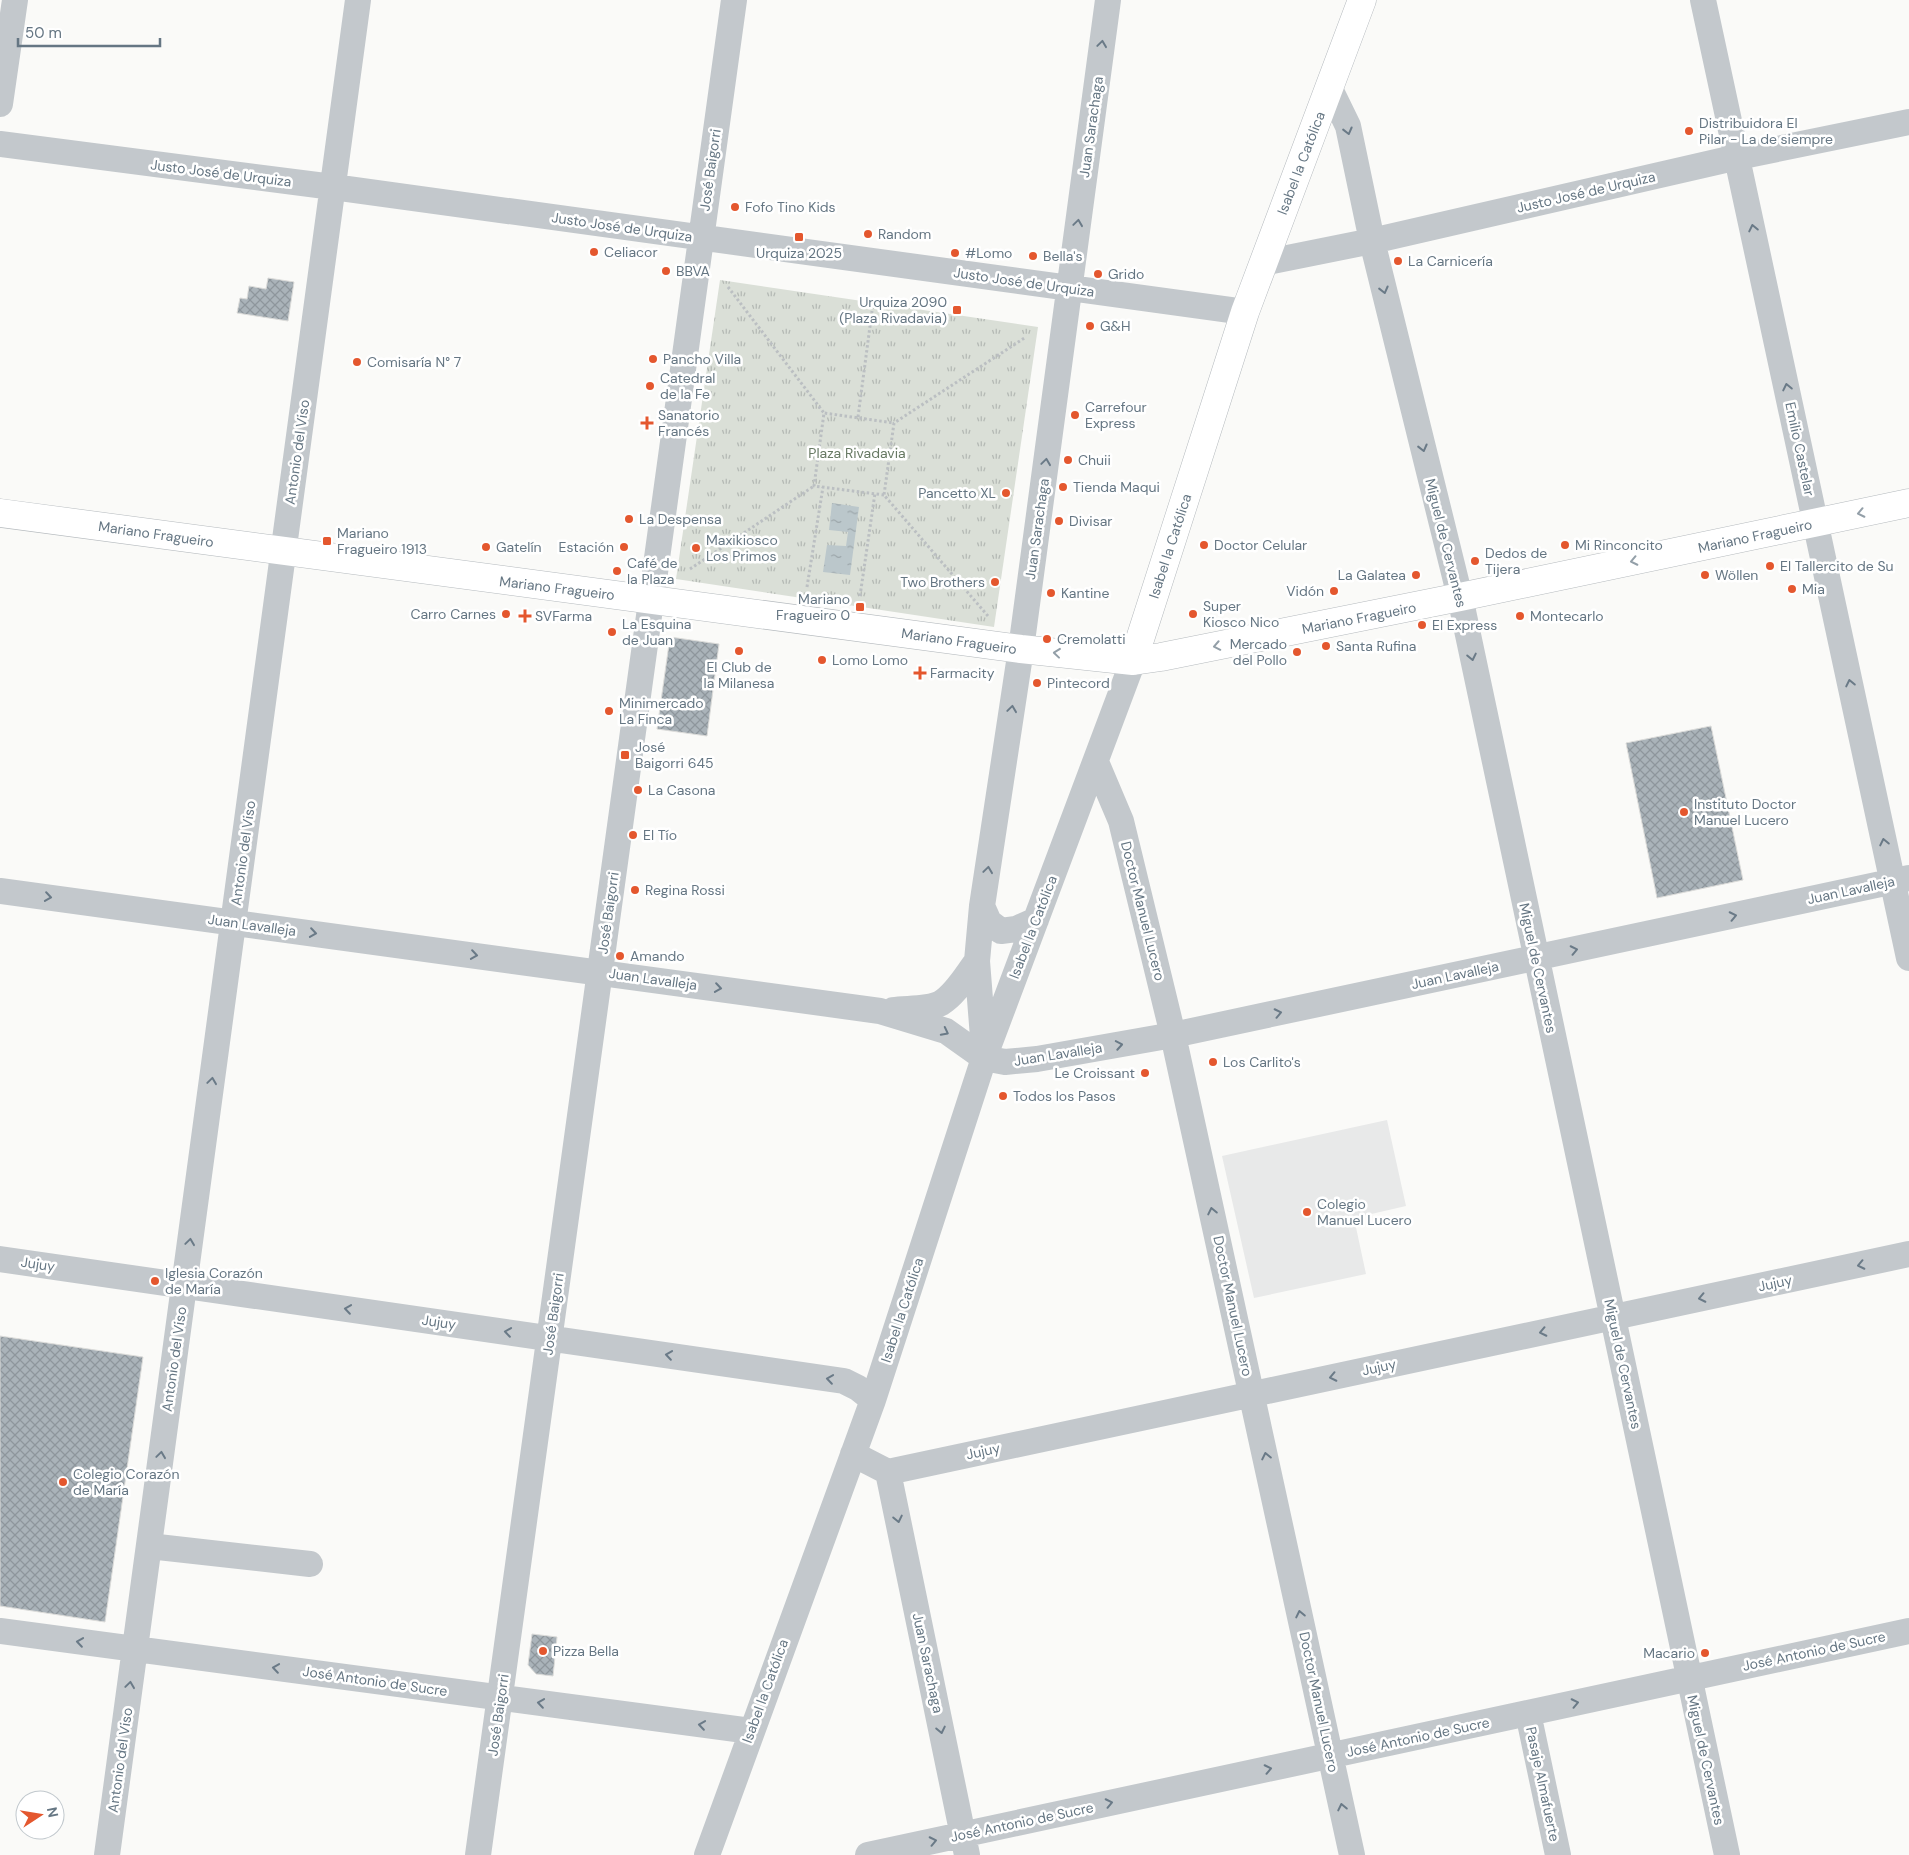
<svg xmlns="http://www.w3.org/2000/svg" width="1909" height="1855" font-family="'DM Sans',sans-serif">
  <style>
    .built { fill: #e8e9e9 }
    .park { fill: url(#park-tufts) }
    .water { fill: url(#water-ripples) }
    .building { fill: url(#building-cross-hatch); stroke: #dcdcda }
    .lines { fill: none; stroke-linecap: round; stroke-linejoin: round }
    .major-casing { stroke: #b5babe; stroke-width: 29 }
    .path { stroke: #bbbfc2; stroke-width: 3; stroke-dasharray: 2.5 2.5; stroke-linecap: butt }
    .minor { stroke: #c3c8cc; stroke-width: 26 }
    .major { stroke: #fff; stroke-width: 28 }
    .oneway { stroke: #6a7a87 }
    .oneway2 { stroke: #939fa8 }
    .poi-dot { fill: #e4572e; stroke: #fff; stroke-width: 2 }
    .labels { text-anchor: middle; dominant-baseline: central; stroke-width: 5; stroke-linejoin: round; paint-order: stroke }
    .poi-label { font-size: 14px; fill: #657683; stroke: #fff; text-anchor: start }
    .street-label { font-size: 14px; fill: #657683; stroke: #fff }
    .park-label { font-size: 14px; fill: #687a64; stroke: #fff }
  </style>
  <defs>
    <pattern id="park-tufts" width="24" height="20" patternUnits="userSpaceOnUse" patternTransform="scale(1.25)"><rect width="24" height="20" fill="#dadfd7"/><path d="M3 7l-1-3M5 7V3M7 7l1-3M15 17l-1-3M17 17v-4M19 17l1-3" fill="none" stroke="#b4b9b4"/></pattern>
    <pattern id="water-ripples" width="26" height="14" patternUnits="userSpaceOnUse" patternTransform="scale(1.25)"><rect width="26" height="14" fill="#bbc7cb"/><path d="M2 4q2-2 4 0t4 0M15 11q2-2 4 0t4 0" fill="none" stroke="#9ca6aa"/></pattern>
    <pattern id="building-cross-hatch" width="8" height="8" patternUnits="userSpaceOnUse" patternTransform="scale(1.25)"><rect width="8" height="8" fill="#aab3b9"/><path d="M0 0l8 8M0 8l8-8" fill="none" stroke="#8e969c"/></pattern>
  </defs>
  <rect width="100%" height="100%" fill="#fafaf8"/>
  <!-- built -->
  <path class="built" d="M1387 1120 1406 1206 1354 1218 1366 1274 1254 1298 1222 1156Z"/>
  <!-- park -->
  <path class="park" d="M720 280 1038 327 994 627 676 579Z"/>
  <!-- water -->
  <path class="water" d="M832 503 859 507 850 575 823 572 827 545 846 546 848 532 829 530Z"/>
  <!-- building -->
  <path class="building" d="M268 278 294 282 288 321 237 313 240 298 247 299 249 286 266 289Z
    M670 637 719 644 707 736 657 729Z
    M1711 726 1743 880 1657 898 1626 743Z
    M0 1336 143 1357 105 1622 0 1606Z
    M532 1634 557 1637 553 1676 536 1674 528 1665Z"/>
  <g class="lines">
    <defs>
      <path id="major" d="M0 513 1021 649 1133 661 1161 657 1460 597 1909 503
        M1133 661 1245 312 1362 0"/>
    </defs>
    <!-- major casing -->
    <use href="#major" class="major-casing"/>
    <!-- path -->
    <path class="path" d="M728 287 824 413
      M858 417 872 311
      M884 495 814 486 824 413 894 423
      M690 569 814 486
      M807 587 823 487
      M860 596 875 493
      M988 616 884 495 894 423 1026 337"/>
    <!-- minor -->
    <path class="minor" d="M1703 0 1909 958
      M1329 87 1348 126 1372 241 1460 597 1727 1855
      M0 104 15 0
      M0 144 333 187 1245 312
      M1263 263 1372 241 1738 157 1909 122
      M1096 762 1121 821 1173 1035 1352 1855
      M0 891 880 1011 946 1031 984 1058 1005 1062 1037 1059 1173 1035 1909 878
      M982 906 989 922 1001 931 1016 929 1036 920
      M893 1010C907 1008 928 1010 941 1003 956 994 967 974 977 961
      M984 1050 977 961 982 906 1021 649 1108 0
      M0 1259 844 1381 858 1388 873 1400
      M853 1454 888 1472 1909 1254
      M888 1472 967 1855
      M149 1546 310 1564
      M0 1631 751 1731
      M1528 1713 1558 1855
      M107 1855 358 0
      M478 1855 734 0
      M707 1855 873 1400 984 1058 1133 661
      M868 1855 1909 1631"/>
    <!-- major -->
    <use href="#major" class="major"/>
  </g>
  <!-- one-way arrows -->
  <defs><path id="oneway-chevron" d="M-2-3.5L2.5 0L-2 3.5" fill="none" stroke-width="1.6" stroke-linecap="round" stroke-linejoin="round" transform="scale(1.25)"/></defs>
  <g class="oneway">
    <use href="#oneway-chevron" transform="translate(1102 44) rotate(-82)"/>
    <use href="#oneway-chevron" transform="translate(1348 131) rotate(76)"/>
    <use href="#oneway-chevron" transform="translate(1078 223) rotate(-82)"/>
    <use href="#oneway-chevron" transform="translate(1753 228) rotate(-102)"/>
    <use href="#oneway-chevron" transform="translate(1384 290) rotate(76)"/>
    <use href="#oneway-chevron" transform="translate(1787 387) rotate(-102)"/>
    <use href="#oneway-chevron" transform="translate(1423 448) rotate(76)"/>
    <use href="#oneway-chevron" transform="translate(1046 462) rotate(-82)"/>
    <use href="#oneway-chevron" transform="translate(1472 657) rotate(78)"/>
    <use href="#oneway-chevron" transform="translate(1850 683) rotate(-102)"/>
    <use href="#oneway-chevron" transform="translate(1012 709) rotate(-82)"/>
    <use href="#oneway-chevron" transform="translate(1884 842) rotate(-102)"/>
    <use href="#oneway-chevron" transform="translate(988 870) rotate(-82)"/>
    <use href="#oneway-chevron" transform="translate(48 897) rotate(8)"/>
    <use href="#oneway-chevron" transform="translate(1733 916) rotate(-12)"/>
    <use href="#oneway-chevron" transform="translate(313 933) rotate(8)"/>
    <use href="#oneway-chevron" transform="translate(1574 950) rotate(-12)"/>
    <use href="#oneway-chevron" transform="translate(474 955) rotate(8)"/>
    <use href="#oneway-chevron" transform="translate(718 988) rotate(8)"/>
    <use href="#oneway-chevron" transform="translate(1278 1013) rotate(-12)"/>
    <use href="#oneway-chevron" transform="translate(945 1032) rotate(27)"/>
    <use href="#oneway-chevron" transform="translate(1119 1045) rotate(-10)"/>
    <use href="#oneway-chevron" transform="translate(212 1081) rotate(-82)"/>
    <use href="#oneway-chevron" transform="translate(1212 1211) rotate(-102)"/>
    <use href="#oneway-chevron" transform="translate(190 1242) rotate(-82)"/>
    <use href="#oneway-chevron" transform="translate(1861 1265) rotate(168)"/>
    <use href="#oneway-chevron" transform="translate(1702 1298) rotate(168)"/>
    <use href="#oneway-chevron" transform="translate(348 1309) rotate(-172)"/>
    <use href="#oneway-chevron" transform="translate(508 1332) rotate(-172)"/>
    <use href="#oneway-chevron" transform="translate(1543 1332) rotate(168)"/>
    <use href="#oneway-chevron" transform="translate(669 1355) rotate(-172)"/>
    <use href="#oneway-chevron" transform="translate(1333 1377) rotate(168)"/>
    <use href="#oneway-chevron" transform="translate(830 1379) rotate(-172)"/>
    <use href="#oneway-chevron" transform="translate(161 1455) rotate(-82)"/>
    <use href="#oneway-chevron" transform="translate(1266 1456) rotate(-102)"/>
    <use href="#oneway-chevron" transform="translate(898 1519) rotate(78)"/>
    <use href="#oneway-chevron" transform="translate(1300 1614) rotate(-102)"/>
    <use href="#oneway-chevron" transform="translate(80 1642) rotate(-172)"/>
    <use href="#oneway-chevron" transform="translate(276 1668) rotate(-172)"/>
    <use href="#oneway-chevron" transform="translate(130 1685) rotate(-82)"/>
    <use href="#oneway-chevron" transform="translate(541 1703) rotate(-172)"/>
    <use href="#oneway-chevron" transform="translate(1575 1703) rotate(-12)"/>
    <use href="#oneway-chevron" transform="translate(702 1725) rotate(-172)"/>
    <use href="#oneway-chevron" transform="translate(941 1730) rotate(78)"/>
    <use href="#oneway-chevron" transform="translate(1268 1769) rotate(-12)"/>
    <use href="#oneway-chevron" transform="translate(1109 1803) rotate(-12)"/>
    <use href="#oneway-chevron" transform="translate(1342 1807) rotate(-102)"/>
    <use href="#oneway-chevron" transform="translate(933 1841) rotate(-12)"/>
  </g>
  <g class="oneway2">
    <use href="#oneway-chevron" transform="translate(1861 513) rotate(168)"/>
    <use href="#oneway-chevron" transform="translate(1634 561) rotate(168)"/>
    <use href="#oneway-chevron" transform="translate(1217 646) rotate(169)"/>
    <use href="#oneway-chevron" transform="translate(1057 653) rotate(-174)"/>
  </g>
  <!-- markers -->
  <g class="poi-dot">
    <circle cx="1689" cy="131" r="5"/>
    <circle cx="735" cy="207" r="5"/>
    <circle cx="868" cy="234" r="5"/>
    <rect x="794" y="232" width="10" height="10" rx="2.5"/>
    <circle cx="594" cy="252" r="5"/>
    <circle cx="955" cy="253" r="5"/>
    <circle cx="1033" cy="256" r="5"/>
    <circle cx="1398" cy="261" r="5"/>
    <circle cx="666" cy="271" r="5"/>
    <circle cx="1098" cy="274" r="5"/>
    <rect x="952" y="305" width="10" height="10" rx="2.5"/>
    <circle cx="1090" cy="326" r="5"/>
    <circle cx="653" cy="359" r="5"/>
    <circle cx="357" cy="362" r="5"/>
    <circle cx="650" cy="386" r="5"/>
    <circle cx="1075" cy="415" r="5"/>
    <path d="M644.5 415.5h5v5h5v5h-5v5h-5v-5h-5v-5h5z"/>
    <circle cx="1068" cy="460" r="5"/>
    <circle cx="1063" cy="487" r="5"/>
    <circle cx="1006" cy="493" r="5"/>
    <circle cx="629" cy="519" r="5"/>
    <circle cx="1059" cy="521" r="5"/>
    <rect x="322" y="536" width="10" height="10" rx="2.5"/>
    <circle cx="1204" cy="545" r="5"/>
    <circle cx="1565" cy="545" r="5"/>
    <circle cx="486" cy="547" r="5"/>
    <circle cx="624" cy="547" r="5"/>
    <circle cx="696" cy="548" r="5"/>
    <circle cx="1475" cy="561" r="5"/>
    <circle cx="1770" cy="566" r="5"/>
    <circle cx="617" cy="571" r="5"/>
    <circle cx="1416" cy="575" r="5"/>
    <circle cx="1705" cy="575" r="5"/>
    <circle cx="995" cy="582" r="5"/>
    <circle cx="1792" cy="589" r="5"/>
    <circle cx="1334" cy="591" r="5"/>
    <circle cx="1051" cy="593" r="5"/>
    <rect x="855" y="602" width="10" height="10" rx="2.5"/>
    <circle cx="506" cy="614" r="5"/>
    <circle cx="1193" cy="614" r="5"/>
    <path d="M522.5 608.5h5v5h5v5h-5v5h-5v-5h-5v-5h5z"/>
    <circle cx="1520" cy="616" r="5"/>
    <circle cx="1422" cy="625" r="5"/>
    <circle cx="612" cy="632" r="5"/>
    <circle cx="1047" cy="639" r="5"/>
    <circle cx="1326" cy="646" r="5"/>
    <circle cx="739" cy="651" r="5"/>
    <circle cx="1297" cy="652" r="5"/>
    <circle cx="822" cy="660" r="5"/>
    <path d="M917.5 665.5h5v5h5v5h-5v5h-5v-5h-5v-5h5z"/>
    <circle cx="1037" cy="683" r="5"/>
    <circle cx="609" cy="711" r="5"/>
    <rect x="620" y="750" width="10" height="10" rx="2.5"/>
    <circle cx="638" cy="790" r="5"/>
    <circle cx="1684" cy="812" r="5"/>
    <circle cx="633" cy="835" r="5"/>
    <circle cx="635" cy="890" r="5"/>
    <circle cx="620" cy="956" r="5"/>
    <circle cx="1213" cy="1062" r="5"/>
    <circle cx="1145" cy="1073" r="5"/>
    <circle cx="1003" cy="1096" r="5"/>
    <circle cx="1307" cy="1212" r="5"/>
    <circle cx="155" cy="1281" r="5"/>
    <circle cx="63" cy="1482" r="5"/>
    <circle cx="543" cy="1651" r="5"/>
    <circle cx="1705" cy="1653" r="5"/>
  </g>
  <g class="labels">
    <!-- poi labels -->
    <g class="poi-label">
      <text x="1699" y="123">Distribuidora El<tspan x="1699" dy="16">Pilar - La de siempre</tspan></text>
      <text x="745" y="207">Fofo Tino Kids</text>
      <text x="878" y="234">Random</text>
      <text x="604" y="252">Celiacor</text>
      <text x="799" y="253" text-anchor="middle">Urquiza 2025</text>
      <text x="965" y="253">#Lomo</text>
      <text x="1043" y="256">Bella's</text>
      <text x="1408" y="261">La Carnicería</text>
      <text x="676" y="271">BBVA</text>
      <text x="1108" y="274">Grido</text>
      <text x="947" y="302" text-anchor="end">Urquiza 2090<tspan x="947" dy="16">(Plaza Rivadavia)</tspan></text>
      <text x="1100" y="326">G&amp;H</text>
      <text x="663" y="359">Pancho Villa</text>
      <text x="367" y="362">Comisaría N° 7</text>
      <text x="660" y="378">Catedral<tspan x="660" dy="16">de la Fe</tspan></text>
      <text x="1085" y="407">Carrefour<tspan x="1085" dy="16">Express</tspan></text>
      <text x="658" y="415">Sanatorio<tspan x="658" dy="16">Francés</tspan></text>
      <text x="1078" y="460">Chuii</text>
      <text x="1073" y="487">Tienda Maqui</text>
      <text x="996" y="493" text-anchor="end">Pancetto XL</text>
      <text x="639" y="519">La Despensa</text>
      <text x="1069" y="521">Divisar</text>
      <text x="337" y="533">Mariano<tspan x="337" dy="16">Fragueiro 1913</tspan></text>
      <text x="706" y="540">Maxikiosco<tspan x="706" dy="16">Los Primos</tspan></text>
      <text x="1214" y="545">Doctor Celular</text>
      <text x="1575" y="545">Mi Rinconcito</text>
      <text x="496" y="547">Gatelín</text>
      <text x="614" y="547" text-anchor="end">Estación</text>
      <text x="1485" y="553">Dedos de<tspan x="1485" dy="16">Tijera</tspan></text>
      <text x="627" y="563">Café de<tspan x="627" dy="16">la Plaza</tspan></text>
      <text x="1780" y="566">El Tallercito de Su</text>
      <text x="1406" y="575" text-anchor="end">La Galatea</text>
      <text x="1715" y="575">Wöllen</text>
      <text x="985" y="582" text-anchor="end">Two Brothers</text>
      <text x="1802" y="589">Mia</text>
      <text x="1324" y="591" text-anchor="end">Vidón</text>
      <text x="1061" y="593">Kantine</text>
      <text x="850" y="599" text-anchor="end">Mariano<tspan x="850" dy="16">Fragueiro 0</tspan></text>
      <text x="1203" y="606">Super<tspan x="1203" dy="16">Kiosco Nico</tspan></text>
      <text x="496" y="614" text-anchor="end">Carro Carnes</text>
      <text x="535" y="616">SVFarma</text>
      <text x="1530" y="616">Montecarlo</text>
      <text x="622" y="624">La Esquina<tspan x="622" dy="16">de Juan</tspan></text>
      <text x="1432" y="625">El Express</text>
      <text x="1057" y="639">Cremolatti</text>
      <text x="1287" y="644" text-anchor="end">Mercado<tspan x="1287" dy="16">del Pollo</tspan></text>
      <text x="1336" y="646">Santa Rufina</text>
      <text x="832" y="660">Lomo Lomo</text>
      <text x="739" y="667" text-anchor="middle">El Club de<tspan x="739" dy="16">la Milanesa</tspan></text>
      <text x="930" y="673">Farmacity</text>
      <text x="1047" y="683">Pintecord</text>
      <text x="619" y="703">Minimercado<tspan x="619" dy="16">La Finca</tspan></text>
      <text x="635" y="747">José<tspan x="635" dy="16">Baigorri 645</tspan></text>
      <text x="648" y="790">La Casona</text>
      <text x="1694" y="804">Instituto Doctor<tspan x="1694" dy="16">Manuel Lucero</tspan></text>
      <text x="643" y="835">El Tío</text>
      <text x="645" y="890">Regina Rossi</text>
      <text x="630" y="956">Amando</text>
      <text x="1223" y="1062">Los Carlito's</text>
      <text x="1135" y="1073" text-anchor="end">Le Croissant</text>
      <text x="1013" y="1096">Todos los Pasos</text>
      <text x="1317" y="1204">Colegio<tspan x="1317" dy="16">Manuel Lucero</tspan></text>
      <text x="165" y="1273">Iglesia Corazón<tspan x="165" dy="16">de María</tspan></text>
      <text x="73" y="1474">Colegio Corazón<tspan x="73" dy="16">de María</tspan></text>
      <text x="553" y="1651">Pizza Bella</text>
      <text x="1695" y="1653" text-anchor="end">Macario</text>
    </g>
    <!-- street labels -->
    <g class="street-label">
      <text transform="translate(1091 127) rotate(-82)">Juan Sarachaga</text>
      <text transform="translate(1301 163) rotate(-69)">Isabel la Católica</text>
      <text transform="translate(710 170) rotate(-82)">José Baigorri</text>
      <text transform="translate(221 173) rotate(7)">Justo José de Urquiza</text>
      <text transform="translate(1586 192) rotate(-13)">Justo José de Urquiza</text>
      <text transform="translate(622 227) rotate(8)">Justo José de Urquiza</text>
      <text transform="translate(1024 282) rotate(8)">Justo José de Urquiza</text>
      <text transform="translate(1800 449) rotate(78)">Emilio Castelar</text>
      <text transform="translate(297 452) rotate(-82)">Antonio del Viso</text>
      <text transform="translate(1037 529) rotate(-82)">Juan Sarachaga</text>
      <text transform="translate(156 534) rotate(8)">Mariano Fragueiro</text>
      <text transform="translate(1755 536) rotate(-12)">Mariano Fragueiro</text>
      <text transform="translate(1446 543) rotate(76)">Miguel de Cervantes</text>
      <text transform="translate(1170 546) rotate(-72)">Isabel la Católica</text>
      <text transform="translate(557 588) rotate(7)">Mariano Fragueiro</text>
      <text transform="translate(1359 618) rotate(-11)">Mariano Fragueiro</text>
      <text transform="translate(959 641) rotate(8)">Mariano Fragueiro</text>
      <text transform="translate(243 853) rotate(-82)">Antonio del Viso</text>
      <text transform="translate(1851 890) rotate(-12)">Juan Lavalleja</text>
      <text transform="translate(1143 911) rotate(76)">Doctor Manuel Lucero</text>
      <text transform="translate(608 913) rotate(-82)">José Baigorri</text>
      <text transform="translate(252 925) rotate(8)">Juan Lavalleja</text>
      <text transform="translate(1033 927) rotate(-69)">Isabel la Católica</text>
      <text transform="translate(1538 968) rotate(78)">Miguel de Cervantes</text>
      <text transform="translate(1455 975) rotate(-12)">Juan Lavalleja</text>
      <text transform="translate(653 979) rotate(8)">Juan Lavalleja</text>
      <text transform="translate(1058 1054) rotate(-9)">Juan Lavalleja</text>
      <text transform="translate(38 1264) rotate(8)">Jujuy</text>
      <text transform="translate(1775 1283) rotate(-12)">Jujuy</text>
      <text transform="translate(1233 1306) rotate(78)">Doctor Manuel Lucero</text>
      <text transform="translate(902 1310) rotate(-72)">Isabel la Católica</text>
      <text transform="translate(553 1314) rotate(-82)">José Baigorri</text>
      <text transform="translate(439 1322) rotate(8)">Jujuy</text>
      <text transform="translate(174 1359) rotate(-82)">Antonio del Viso</text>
      <text transform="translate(1623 1364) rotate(78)">Miguel de Cervantes</text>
      <text transform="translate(1379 1367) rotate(-12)">Jujuy</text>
      <text transform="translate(983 1451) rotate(-12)">Jujuy</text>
      <text transform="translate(1814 1651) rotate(-12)">José Antonio de Sucre</text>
      <text transform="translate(928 1663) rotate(78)">Juan Sarachaga</text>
      <text transform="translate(375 1681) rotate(8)">José Antonio de Sucre</text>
      <text transform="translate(765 1691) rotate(-70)">Isabel la Católica</text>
      <text transform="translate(1319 1702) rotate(78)">Doctor Manuel Lucero</text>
      <text transform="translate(498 1715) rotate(-82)">José Baigorri</text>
      <text transform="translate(1418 1737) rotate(-12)">José Antonio de Sucre</text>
      <text transform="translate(120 1760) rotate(-82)">Antonio del Viso</text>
      <text transform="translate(1706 1760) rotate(78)">Miguel de Cervantes</text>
      <text transform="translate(1543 1784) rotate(78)">Pasaje Almafuerte</text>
      <text transform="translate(1022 1822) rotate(-12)">José Antonio de Sucre</text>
    </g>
    <!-- park labels -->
    <g class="park-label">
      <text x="857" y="453">Plaza Rivadavia</text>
    </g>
  </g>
  <!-- north arrow -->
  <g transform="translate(40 1815) rotate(78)"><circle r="24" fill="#ffffff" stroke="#c1c8cd"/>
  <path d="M0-4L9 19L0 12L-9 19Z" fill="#e4572e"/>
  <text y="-8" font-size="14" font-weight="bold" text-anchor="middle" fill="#657683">N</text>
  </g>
  <!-- scale -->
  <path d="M18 38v8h142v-8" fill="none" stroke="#657683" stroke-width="2.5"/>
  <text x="25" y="38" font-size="15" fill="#657683" stroke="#ffffff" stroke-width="4" paint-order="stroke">50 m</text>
</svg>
